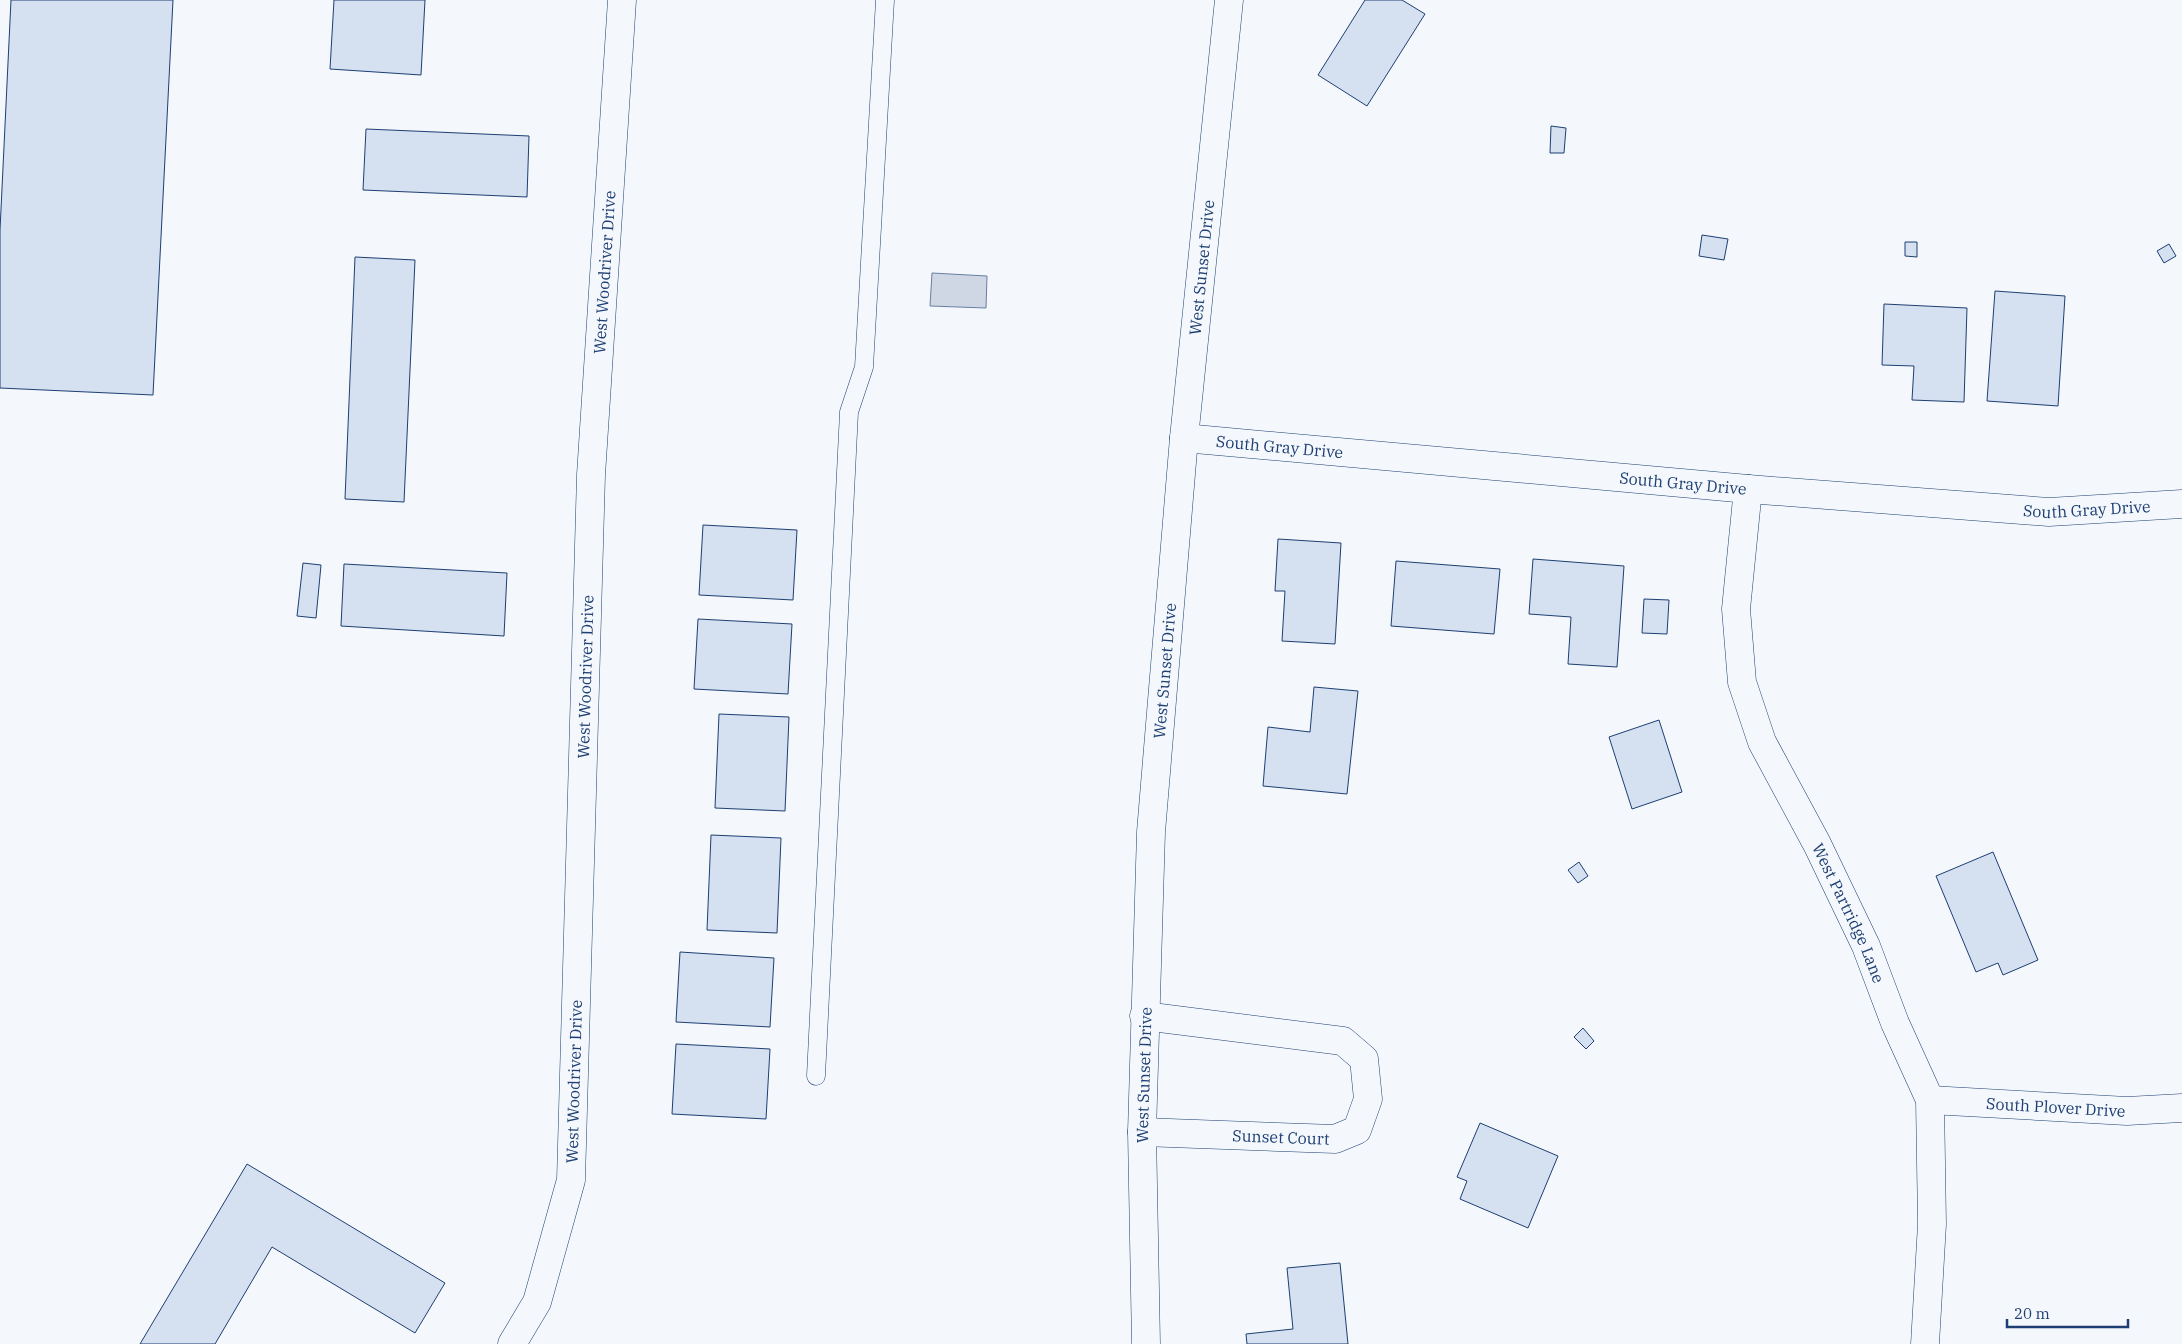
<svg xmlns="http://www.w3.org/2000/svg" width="2182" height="1344" font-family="'IBM Plex Serif',serif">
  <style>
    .water { fill: #cfd7e4; stroke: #687fa3 }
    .building { fill: #d5e0f0; stroke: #1d3f73 }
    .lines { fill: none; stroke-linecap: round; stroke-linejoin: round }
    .lane-casing { stroke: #1d3f73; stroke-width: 19 }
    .street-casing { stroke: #1d3f73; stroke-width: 29 }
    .lane { stroke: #f4f7fb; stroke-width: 18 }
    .street { stroke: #f4f7fb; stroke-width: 28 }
    .labels { text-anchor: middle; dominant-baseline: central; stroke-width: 4; stroke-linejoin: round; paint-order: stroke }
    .street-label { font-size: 16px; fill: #1d3f73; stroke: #f4f7fb }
  </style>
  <rect width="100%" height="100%" fill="#f4f7fb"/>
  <!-- water -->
  <path class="water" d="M932 273 987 276 986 308 930 306Z"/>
  <!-- building -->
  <path class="building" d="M11 0H173L153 395 0 388V230Z
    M334 0H425L421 75 330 69Z
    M1365 0H1402L1425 14 1367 106 1318 75Z
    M1551 126 1566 128 1564 153H1550Z
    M366 129 529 136 527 197 363 190Z
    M1702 235 1728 239 1724 260 1699 256Z
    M1905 242H1917V257L1905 256Z
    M2169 244 2176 256 2164 263 2157 251Z
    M355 257 415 260 404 502 345 499Z
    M1995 291 2065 296 2058 406 1987 401Z
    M1884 304 1967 308 1964 402 1912 400 1914 366 1882 365Z
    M703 525 797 530 793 600 699 595Z
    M1278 539 1341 543 1335 644 1282 641 1285 591H1275Z
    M1533 559 1624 566 1617 667 1568 664 1571 617 1529 614Z
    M1396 561 1500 569 1494 634 1391 626Z
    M303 563 321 565 316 618 297 616Z
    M344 564 507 573 504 636 341 626Z
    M1644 599 1669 600 1667 634 1642 633Z
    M698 619 792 624 788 694 694 689Z
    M1314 687 1358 691 1347 794 1263 786 1268 727 1310 732Z
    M719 714 789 717 785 811 715 808Z
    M1659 720 1682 792 1632 809 1609 737Z
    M711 835 781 838 777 933 707 930Z
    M1993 852 2038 960 2003 975 1998 963 1976 972 1936 876Z
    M1579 862 1588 876 1578 883 1568 870Z
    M680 952 774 958 770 1027 676 1022Z
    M1583 1028 1594 1041 1586 1049 1574 1037Z
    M676 1044 770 1049 766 1119 672 1114Z
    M1480 1123 1558 1156 1528 1228 1460 1199 1467 1181 1457 1177Z
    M247 1164 445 1283 415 1333 272 1247 215 1344H140Z
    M1340 1263 1348 1344H1247L1246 1334 1293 1329 1287 1268Z"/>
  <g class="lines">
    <defs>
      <path id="lane" d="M816 1076 849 412 864 367 885 0"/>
      <g id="street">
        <path id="s1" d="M1184 438 1748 489 2049 512 2182 504"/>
        <path id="s2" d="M1748 489 1736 609 1742 682 1762 742 1817 844 1866 946 1895 1023 1930 1100 1932 1224 1925 1344"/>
        <path id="s3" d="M1930 1100 2127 1111 2182 1108"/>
        <path id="s4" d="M1142 1132 1335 1139 1357 1130 1368 1099 1364 1059 1343 1041 1144 1016"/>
        <path id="s5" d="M512 1344 537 1302 571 1180 591 475 622 0"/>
        <path id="s6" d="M1146 1344 1142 1132 1151 832 1184 438 1229 0"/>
      </g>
    </defs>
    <!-- lane casing -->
    <use href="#lane" class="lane-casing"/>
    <!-- street casing -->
    <use href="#street" class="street-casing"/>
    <!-- lane -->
    <use href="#lane" class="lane"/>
    <!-- street -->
    <use href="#street" class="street"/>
  </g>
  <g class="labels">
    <!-- street labels -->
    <g class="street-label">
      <text stroke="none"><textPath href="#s6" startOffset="1079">West Sunset Drive</textPath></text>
      <text stroke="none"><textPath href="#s5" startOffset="1084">West Woodriver Drive</textPath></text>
      <text stroke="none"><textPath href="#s1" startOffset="96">South Gray Drive</textPath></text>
      <text stroke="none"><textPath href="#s1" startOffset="501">South Gray Drive</textPath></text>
      <text stroke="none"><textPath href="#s1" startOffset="906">South Gray Drive</textPath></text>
      <text stroke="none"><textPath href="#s6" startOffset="674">West Sunset Drive</textPath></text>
      <text stroke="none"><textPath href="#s5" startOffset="679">West Woodriver Drive</textPath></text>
      <text stroke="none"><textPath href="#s2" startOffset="449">West Partridge Lane</textPath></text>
      <text stroke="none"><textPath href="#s6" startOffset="269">West Sunset Drive</textPath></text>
      <text stroke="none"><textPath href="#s5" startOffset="274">West Woodriver Drive</textPath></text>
      <text stroke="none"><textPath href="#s3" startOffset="126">South Plover Drive</textPath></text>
      <text stroke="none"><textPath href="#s4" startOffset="139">Sunset Court</textPath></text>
    </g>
  </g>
  <!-- scale -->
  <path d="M2007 1319v8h121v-8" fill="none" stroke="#1d3f73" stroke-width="2.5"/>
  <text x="2014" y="1319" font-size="15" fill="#1d3f73" stroke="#f4f7fb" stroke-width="4" paint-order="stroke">20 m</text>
</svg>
